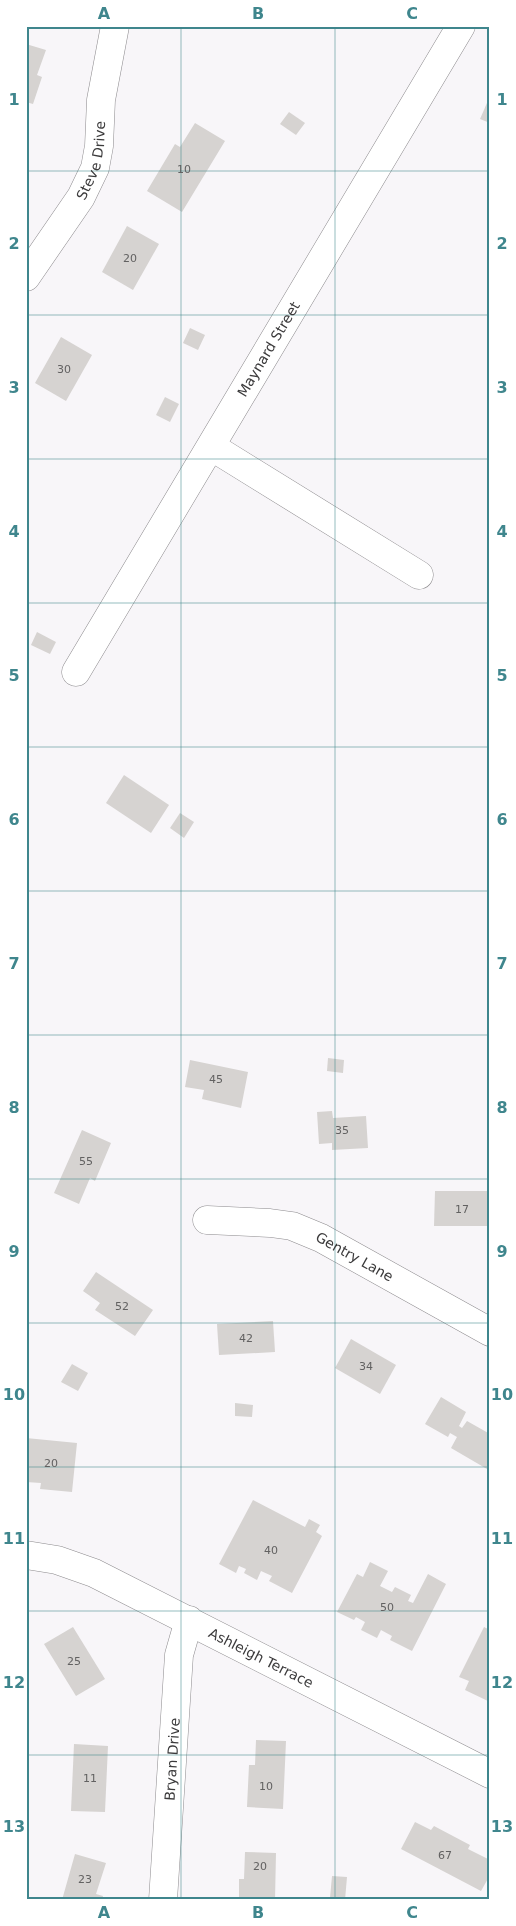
<svg xmlns="http://www.w3.org/2000/svg" width="516" height="1926" font-family="'DejaVu Sans',sans-serif">
<style>
.building{fill:#d6d3d1}
.lines{fill:none;stroke-linecap:round;stroke-linejoin:round}
.minor-casing{stroke:#8d8b8e;stroke-width:29}
.minor{stroke:#fff;stroke-width:28}
.grid{fill:none;stroke:#3f868d;stroke-width:1;stroke-opacity:0.55}
.labels{text-anchor:middle;dominant-baseline:central;stroke-width:4;stroke-linejoin:round;paint-order:stroke}
.number-label{font-size:11px;fill:#626161}
.street-label{font-size:14px;fill:#3c3b3c;stroke:#fff}
.neatline{fill:none;stroke:#3f868d;stroke-width:2}
.grid-label{font-size:16px;text-anchor:middle;font-weight:bold;fill:#3f868d}
</style>
<rect width="100%" height="100%" fill="#f8f6f9"/>
<!-- building -->
<g class="building">
<path d="M 26,44 L 46,50 L 37,75 L 42,77 L 33,104 L 26,102 Z"/>
<path d="M 490,96 L 490,123 L 480,119 Z"/>
<path d="M 289,112 L 305,123 L 296,135 L 280,124 Z"/>
<path d="M 195,123 L 225,141 L 182,212 L 147,191 L 175,144 L 180,147 Z"/>
<path d="M 127,226 L 159,244 L 133,290 L 102,272 Z"/>
<path d="M 190,328 L 205,335 L 198,350 L 183,343 Z"/>
<path d="M 61,337 L 92,355 L 66,401 L 35,383 Z"/>
<path d="M 165,397 L 179,404 L 170,422 L 156,415 Z"/>
<path d="M 37,632 L 56,642 L 50,654 L 31,645 Z"/>
<path d="M 124,775 L 169,805 L 151,833 L 106,803 Z"/>
<path d="M 180,813 L 194,822 L 184,838 L 170,828 Z"/>
<path d="M 328,1058 L 344,1060 L 343,1073 L 327,1071 Z"/>
<path d="M 190,1060 L 248,1072 L 241,1108 L 202,1099 L 204,1090 L 185,1087 Z"/>
<path d="M 332,1111 L 333,1118 L 366,1116 L 368,1148 L 332,1150 L 332,1143 L 319,1144 L 317,1112 Z"/>
<path d="M 82,1130 L 111,1143 L 95,1181 L 90,1178 L 79,1204 L 54,1193 Z"/>
<path d="M 435,1191 L 490,1191 L 490,1226 L 434,1226 Z"/>
<path d="M 96,1272 L 153,1310 L 135,1336 L 95,1310 L 100,1303 L 83,1291 Z"/>
<path d="M 273,1321 L 275,1352 L 219,1355 L 217,1324 Z"/>
<path d="M 351,1339 L 396,1365 L 380,1394 L 335,1368 Z"/>
<path d="M 72,1364 L 88,1373 L 78,1391 L 61,1382 Z"/>
<path d="M 441,1397 L 466,1412 L 459,1426 L 462,1428 L 467,1421 L 490,1434 L 490,1464 L 487,1469 L 451,1448 L 457,1437 L 450,1433 L 448,1437 L 425,1424 Z"/>
<path d="M 235,1403 L 253,1405 L 252,1417 L 235,1416 Z"/>
<path d="M 26,1438 L 77,1443 L 72,1492 L 40,1489 L 41,1483 L 26,1482 Z"/>
<path d="M 253,1500 L 305,1527 L 309,1519 L 320,1525 L 316,1532 L 322,1536 L 292,1593 L 269,1581 L 272,1576 L 261,1571 L 257,1580 L 244,1573 L 246,1569 L 239,1566 L 236,1573 L 219,1564 Z"/>
<path d="M 370,1562 L 388,1571 L 380,1586 L 392,1592 L 395,1587 L 411,1595 L 408,1601 L 413,1603 L 428,1574 L 446,1584 L 412,1651 L 390,1640 L 392,1636 L 381,1630 L 377,1638 L 361,1630 L 365,1622 L 356,1617 L 354,1620 L 337,1612 L 357,1574 L 363,1577 Z"/>
<path d="M 73,1627 L 105,1679 L 76,1696 L 44,1644 Z"/>
<path d="M 484,1627 L 490,1630 L 490,1702 L 465,1690 L 469,1681 L 459,1677 Z"/>
<path d="M 256,1740 L 286,1741 L 283,1809 L 247,1807 L 249,1765 L 255,1765 Z"/>
<path d="M 74,1744 L 108,1746 L 105,1812 L 71,1811 Z"/>
<path d="M 415,1822 L 431,1830 L 434,1826 L 470,1845 L 468,1849 L 490,1860 L 490,1875 L 481,1891 L 401,1849 Z"/>
<path d="M 245,1852 L 276,1853 L 275,1900 L 239,1900 L 239,1879 L 244,1879 Z"/>
<path d="M 75,1854 L 106,1863 L 96,1894 L 103,1896 L 102,1900 L 62,1900 Z"/>
<path d="M 332,1876 L 347,1877 L 345,1900 L 330,1898 Z"/>
</g>
<g class="lines">
<defs>
<g id="minor">
<path id="s1" d="M 26,277 L 81,197 L 95,168 L 99,146 L 101,100 L 115,26"/>
<path d="M 212,447 L 419,575"/>
<path id="s2" d="M 76,672 L 461,26"/>
<path id="s3" d="M 207,1220 L 270,1223 L 292,1226 L 321,1238 L 490,1332"/>
<path id="s4" d="M 26,1555 L 57,1560 L 94,1573 L 490,1774"/>
<path id="s5" d="M 163,1900 L 179,1655 L 189,1620"/>
</g>
</defs>
<!-- minor casing -->
<use href="#minor" class="minor-casing"/>
<!-- minor -->
<use href="#minor" class="minor"/>
</g>
<!-- grid -->
<path class="grid" d="M 181,26 L 181,1900M 335,26 L 335,1900M 26,171 L 490,171M 26,315 L 490,315M 26,459 L 490,459M 26,603 L 490,603M 26,747 L 490,747M 26,891 L 490,891M 26,1035 L 490,1035M 26,1179 L 490,1179M 26,1323 L 490,1323M 26,1467 L 490,1467M 26,1611 L 490,1611M 26,1755 L 490,1755"/>
<g class="labels">
<!-- number labels -->
<g class="number-label">
<text x="184" y="169">10</text>
<text x="130" y="258">20</text>
<text x="64" y="369">30</text>
<text x="216" y="1079">45</text>
<text x="342" y="1130">35</text>
<text x="86" y="1161">55</text>
<text x="462" y="1209">17</text>
<text x="122" y="1306">52</text>
<text x="246" y="1338">42</text>
<text x="366" y="1366">34</text>
<text x="51" y="1463">20</text>
<text x="271" y="1550">40</text>
<text x="387" y="1607">50</text>
<text x="74" y="1661">25</text>
<text x="90" y="1778">11</text>
<text x="266" y="1786">10</text>
<text x="445" y="1855">67</text>
<text x="260" y="1866">20</text>
<text x="85" y="1879">23</text>
</g>
<!-- street labels -->
<g class="street-label">
<text stroke="none"><textPath href="#s1" startOffset="136">Steve Drive</textPath></text>
<text stroke="none"><textPath href="#s2" startOffset="376">Maynard Street</textPath></text>
<text stroke="none"><textPath href="#s3" startOffset="155">Gentry Lane</textPath></text>
<text stroke="none"><textPath href="#s4" startOffset="258">Ashleigh Terrace</textPath></text>
<text stroke="none"><textPath href="#s5" startOffset="141">Bryan Drive</textPath></text>
</g>
</g>
<!-- border -->
<rect width="516" height="1926" fill="none" stroke="#ffffff" stroke-width="55"/>
<rect x="28" y="28" width="460" height="1870" class="neatline"/>
<g class="grid-label">
<text x="104" y="19">A</text>
<text x="258" y="19">B</text>
<text x="412" y="19">C</text>
<text x="14" y="105">1</text>
<text x="502" y="105">1</text>
<text x="14" y="249">2</text>
<text x="502" y="249">2</text>
<text x="14" y="393">3</text>
<text x="502" y="393">3</text>
<text x="14" y="537">4</text>
<text x="502" y="537">4</text>
<text x="14" y="681">5</text>
<text x="502" y="681">5</text>
<text x="14" y="825">6</text>
<text x="502" y="825">6</text>
<text x="14" y="969">7</text>
<text x="502" y="969">7</text>
<text x="14" y="1113">8</text>
<text x="502" y="1113">8</text>
<text x="14" y="1257">9</text>
<text x="502" y="1257">9</text>
<text x="14" y="1400">10</text>
<text x="502" y="1400">10</text>
<text x="14" y="1544">11</text>
<text x="502" y="1544">11</text>
<text x="14" y="1688">12</text>
<text x="502" y="1688">12</text>
<text x="14" y="1832">13</text>
<text x="502" y="1832">13</text>
<text x="104" y="1918">A</text>
<text x="258" y="1918">B</text>
<text x="412" y="1918">C</text>
</g>
</svg>
